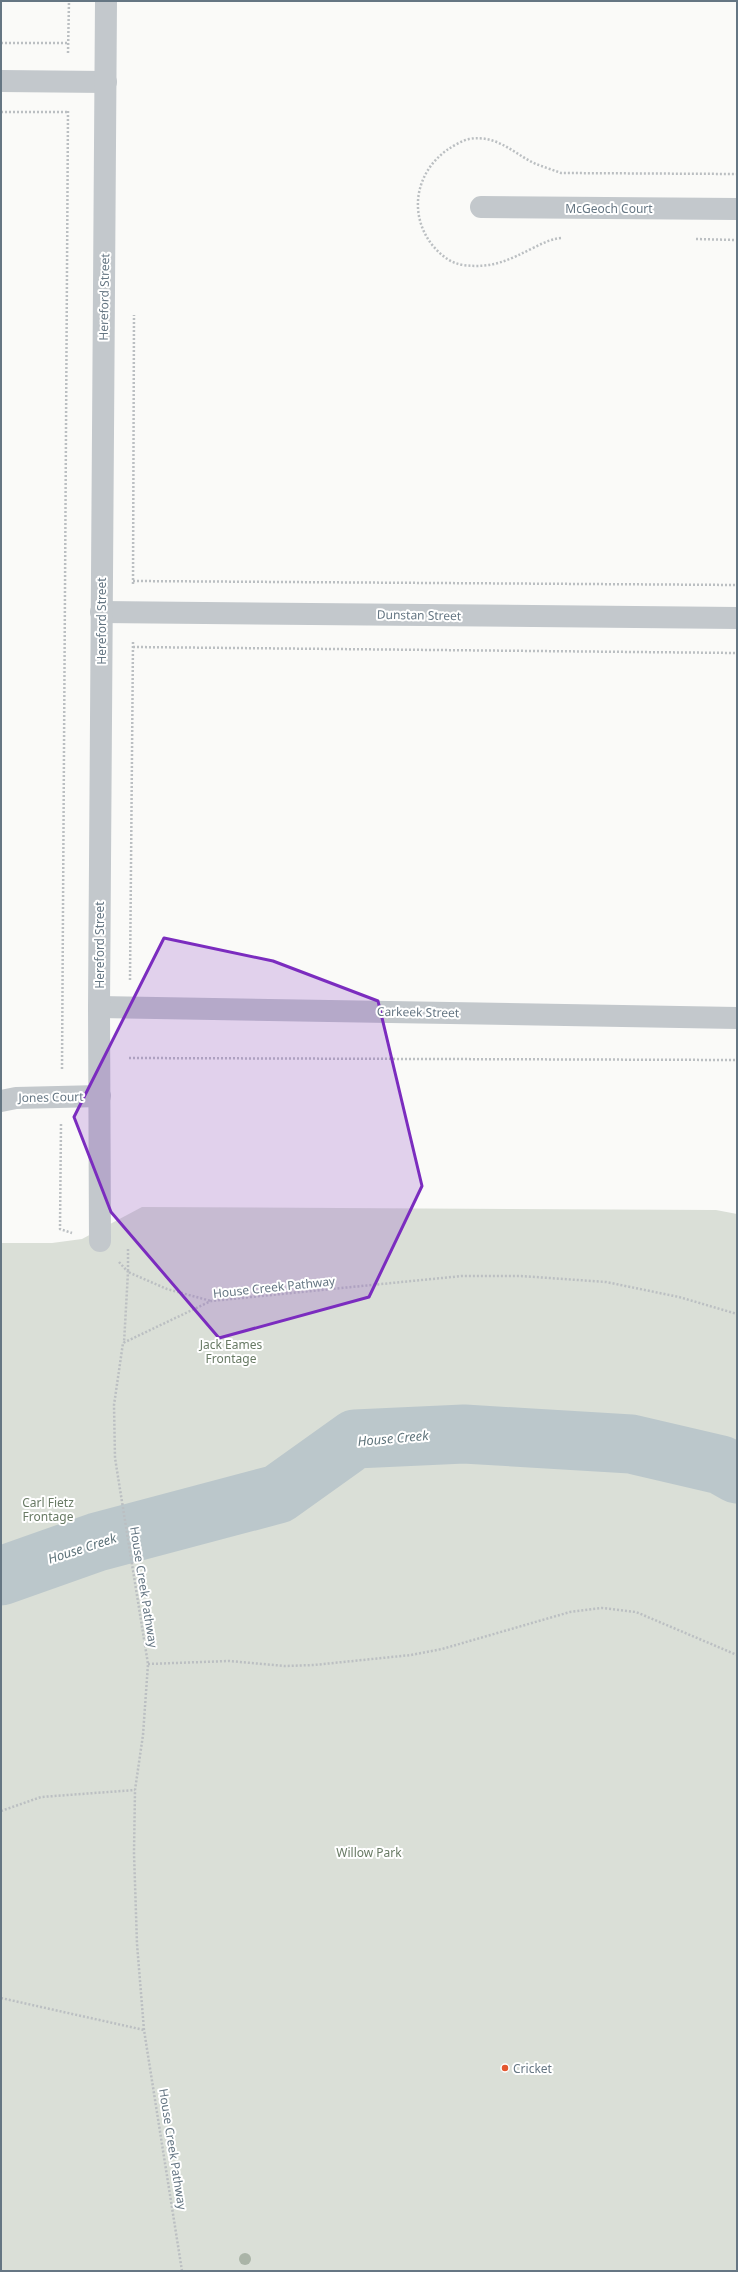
<svg xmlns="http://www.w3.org/2000/svg" width="738" height="2272" font-family="'Noto Sans',sans-serif">
<style>
.green{fill:#dadfd7}
.lines{fill:none;stroke-linecap:round;stroke-linejoin:round}
.river{stroke:#bbc7cb;stroke-width:59}
.path{stroke:#bbbfc2;stroke-width:2.5;stroke-dasharray:2 2;stroke-linecap:butt}
.street{stroke:#c3c8cc;stroke-width:22}
.tree{fill:#aab4a7}
.marked{fill:#7b2cbf;fill-opacity:0.2;stroke:#7b2cbf;stroke-width:3;stroke-linejoin:round}
.poi-dot{fill:#e4572e;stroke:#fff;stroke-width:1.5}
.labels{text-anchor:middle;dominant-baseline:central;stroke-width:4;stroke-linejoin:round;paint-order:stroke}
.street-label{font-size:12px;fill:#657683;stroke:#fff}
.park-label{font-size:12px;fill:#687a64;stroke:#fff}
.poi-label{font-size:12px;fill:#657683;stroke:#fff;text-anchor:start}
.water-label{font-size:13px;font-style:italic;fill:#60757c;stroke:#fff}
</style>
<rect width="100%" height="100%" fill="#fafaf8"/>
<!-- green -->
<path class="green" d="M 142,1207 L 716,1210 L 737,1214 L 737,2271 L 1,2271 L 1,1243 L 52,1243 L 82,1239 Z"/>
<g class="lines">
<!-- river -->
<path class="river" d="M 1,1576 L 97,1542 L 278,1494 L 355,1439 L 464,1434 L 631,1444 L 721,1465 L 737,1474"/>
<!-- path -->
<g class="path">
<path d="M 1,43 L 68,43"/>
<path d="M 68,53 L 69,1"/>
<path d="M 1,112 L 68,112"/>
<path d="M 561,238 C 551,239 543,243 535,247 C 509,260 492,269 463,265 C 450,263 441,255 433,246 C 408,215 415,173 447,150 C 453,146 461,141 469,139 C 497,134 514,154 536,164 C 544,167 553,170 561,173 L 737,174"/>
<path d="M 696,239 L 737,240"/>
<path d="M 133,581 L 737,585"/>
<path d="M 133,584 L 134,315"/>
<path d="M 133,647 L 737,653"/>
<path d="M 130,980 L 133,641"/>
<path d="M 129,1058 L 737,1060"/>
<path d="M 62,1069 L 68,110"/>
<path d="M 61,1124 L 60,1229 L 72,1233"/>
<path d="M 128,1249 L 128,1272 L 167,1289 L 211,1301"/>
<path d="M 119,1262 L 128,1272 L 124,1343"/>
<path d="M 148,1664 L 229,1661 L 285,1666 L 314,1665 L 411,1655 L 442,1649 L 570,1612 L 602,1608 L 636,1612 L 737,1655"/>
<path d="M 1,1811 L 41,1797 L 135,1790"/>
<path d="M 1,1998 L 144,2030"/>
<path d="M 182,2271 L 144,2030 L 137,1944 L 134,1853 L 135,1790 L 143,1735 L 148,1664 L 115,1458 L 114,1405 L 123,1343 L 211,1301 L 462,1276 L 521,1276 L 606,1282 L 679,1297 L 737,1314"/>
</g>
<!-- street -->
<g class="street">
<path d="M 1,81 L 106,82"/>
<path d="M 481,207 L 737,209"/>
<path d="M 101,612 L 737,618"/>
<path d="M 99,1007 L 737,1018"/>
<path d="M 1,1101 L 16,1098 L 100,1096"/>
<path d="M 100,1241 L 99,1007 L 106,1"/>
</g>
</g>
<!-- trees -->
<circle class="tree" cx="245" cy="2259" r="6"/>
<!-- marked area -->
<path class="marked" d="M 164,938 L 273,961 L 378,1001 L 422,1186 L 369,1297 L 219,1338 L 111,1212 L 74,1117 Z"/>
<!-- markers -->
<circle class="poi-dot" cx="505" cy="2068" r="4"/>
<g class="labels">
<!-- street labels -->
<g class="street-label">
<text x="609" y="208">McGeoch Court</text>
<text transform="translate(104 297) rotate(-89)">Hereford Street</text>
<text transform="translate(419 615) rotate(1)">Dunstan Street</text>
<text transform="translate(101 621) rotate(-90)">Hereford Street</text>
<text transform="translate(99 945) rotate(-90)">Hereford Street</text>
<text transform="translate(418 1012) rotate(1)">Carkeek Street</text>
<text transform="translate(51 1097) rotate(-1)">Jones Court</text>
<text transform="translate(274 1287) rotate(-6)">House Creek Pathway</text>
<text transform="translate(144 1587) rotate(81)">House Creek Pathway</text>
<text transform="translate(173 2149) rotate(81)">House Creek Pathway</text>
</g>
<!-- park labels -->
<g class="park-label">
<text x="231" y="1344">Jack Eames<tspan x="231" dy="14">Frontage</tspan></text>
<text x="48" y="1502">Carl Fietz<tspan x="48" dy="14">Frontage</tspan></text>
<text x="369" y="1852">Willow Park</text>
</g>
<!-- poi labels -->
<g class="poi-label">
<text x="513" y="2068">Cricket</text>
</g>
<!-- water labels -->
<g class="water-label">
<text transform="translate(393 1438) rotate(-5)">House Creek</text>
<text transform="translate(82 1548) rotate(-18)">House Creek</text>
</g>
</g>
<!-- border -->
<rect width="738" height="2272" fill="none" stroke="#657683" stroke-width="4"/>
</svg>
